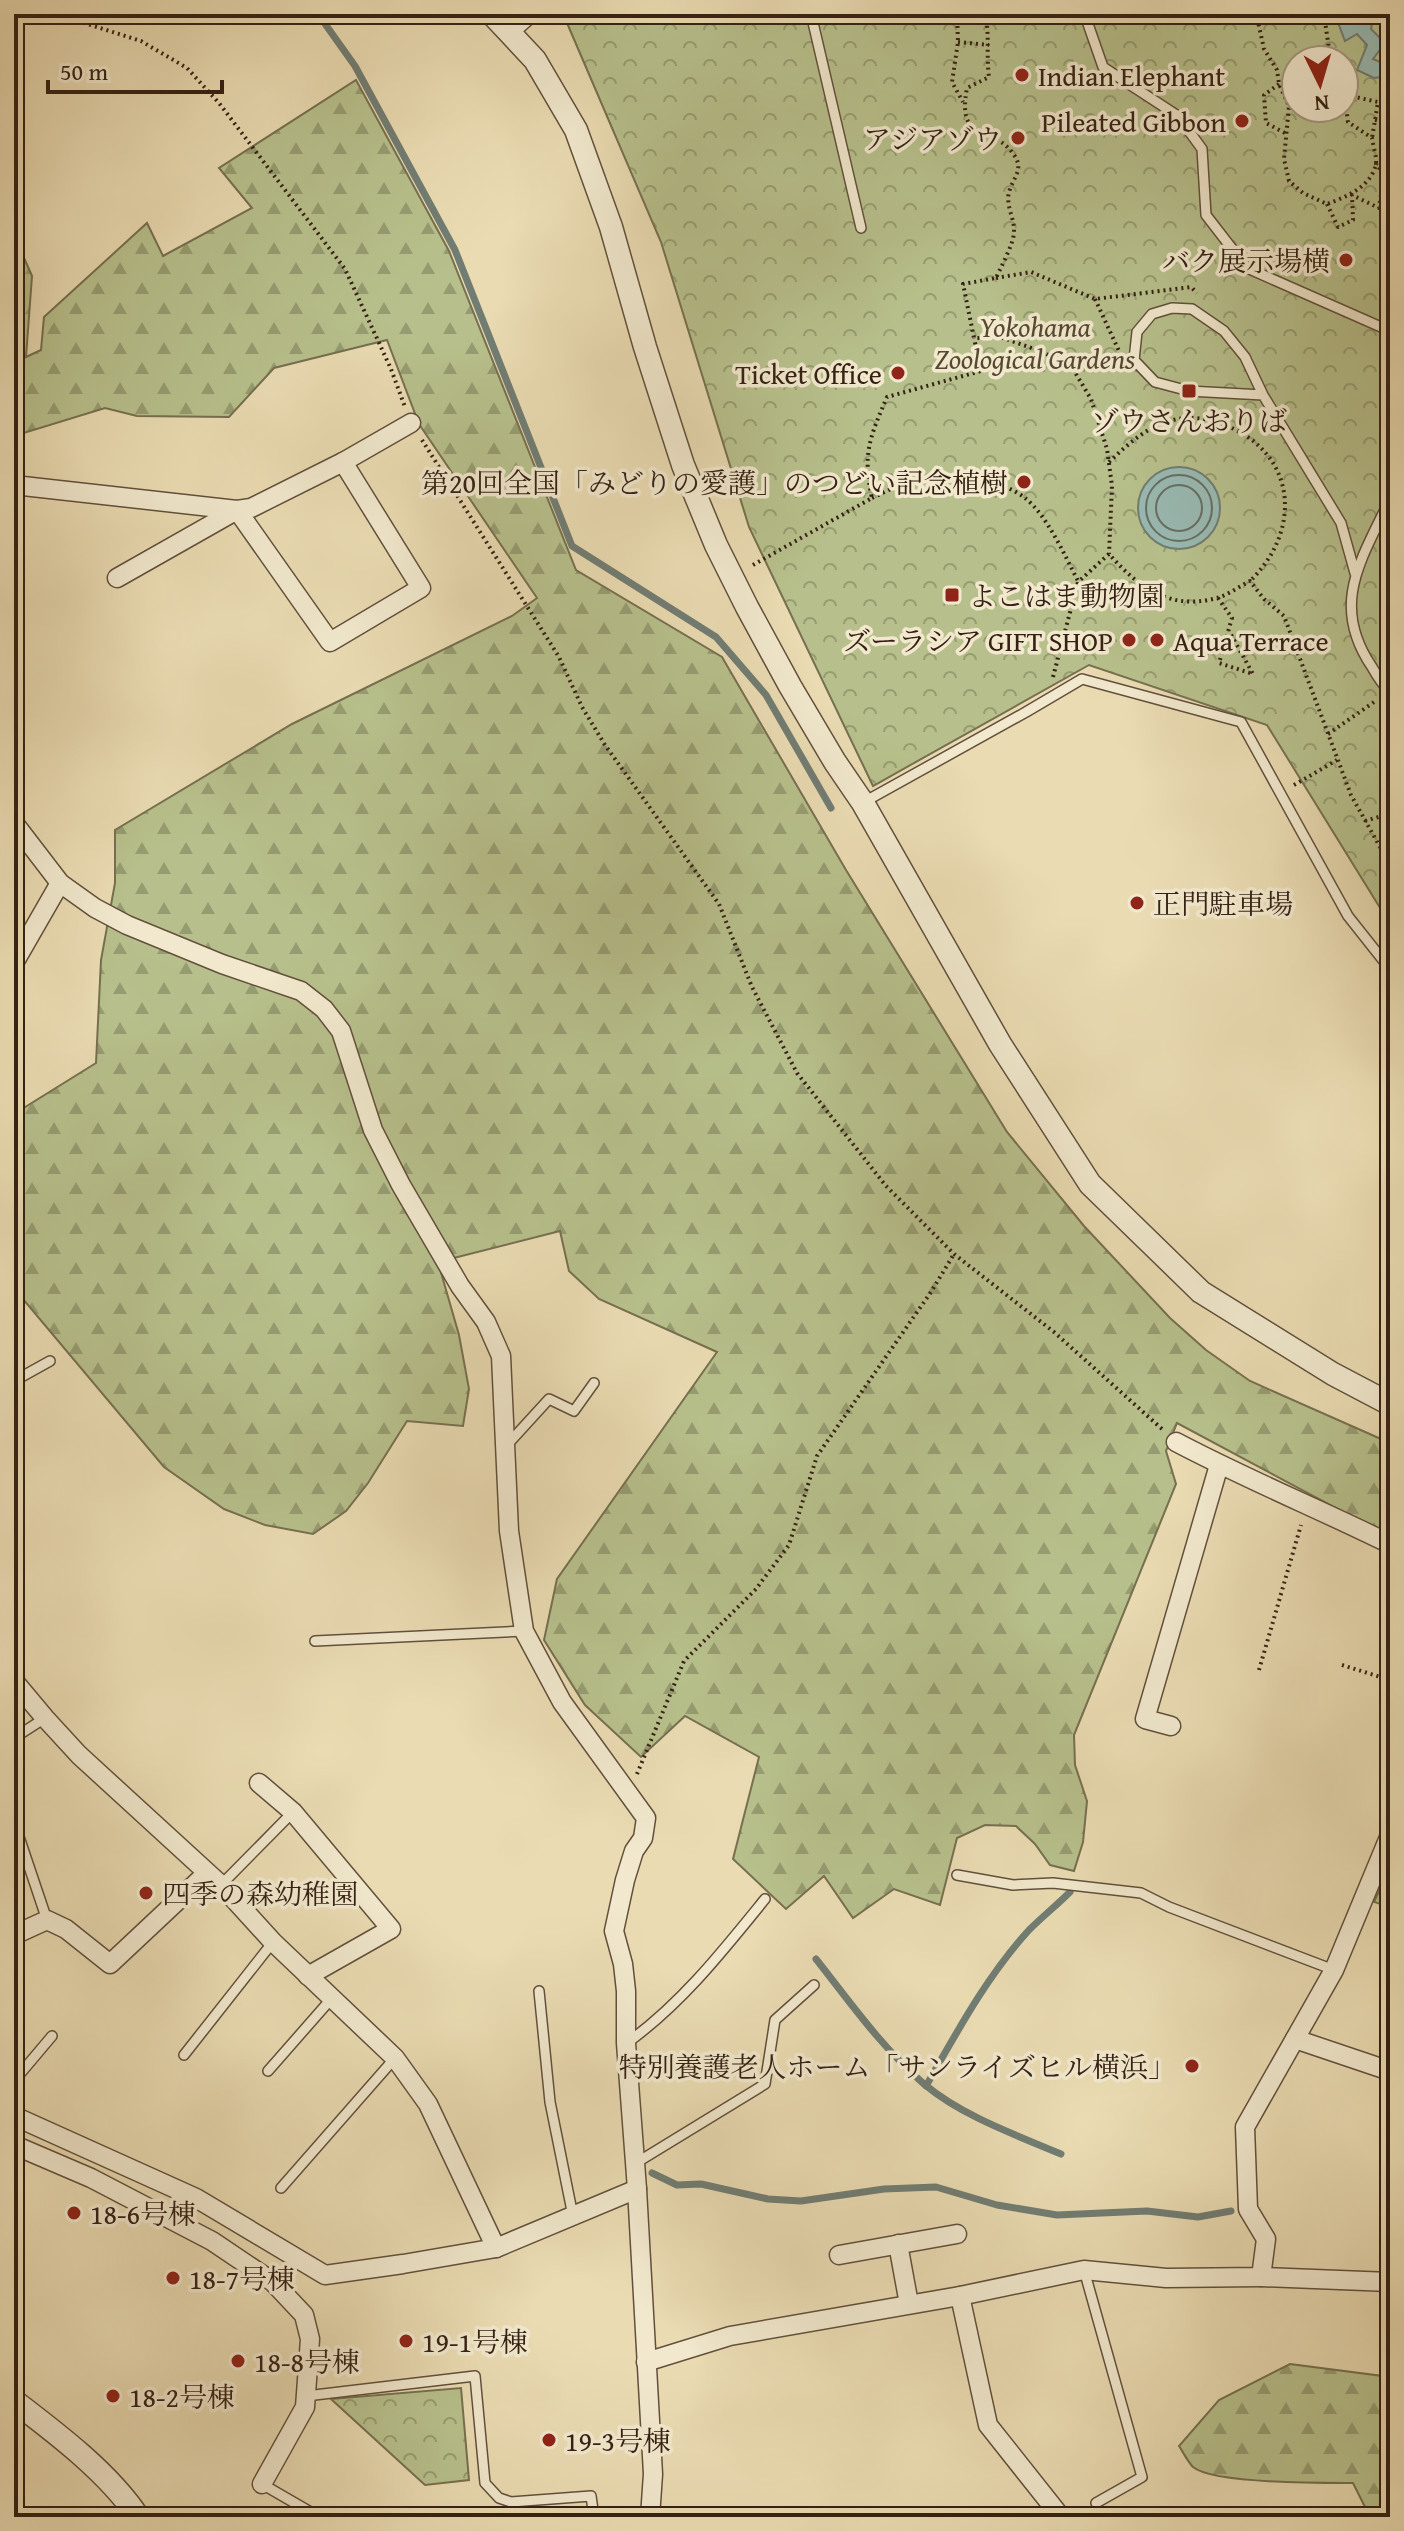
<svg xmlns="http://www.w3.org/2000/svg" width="1404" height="2531" font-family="'Gentium Book Plus','Noto Serif JP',serif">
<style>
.forest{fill:url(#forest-firs);stroke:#767050;stroke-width:2}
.park{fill:url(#park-crowns);stroke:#767050;stroke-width:2;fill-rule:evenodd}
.water{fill:#99bab3;stroke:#717d73;stroke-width:2}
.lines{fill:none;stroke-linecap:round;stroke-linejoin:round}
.shore{stroke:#676e64;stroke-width:2}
.stream{stroke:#717d73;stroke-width:7}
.service-casing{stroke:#62503c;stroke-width:12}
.minor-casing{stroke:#62503c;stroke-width:21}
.tertiary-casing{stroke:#62503c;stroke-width:25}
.path{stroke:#352114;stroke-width:4;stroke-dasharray:2 4;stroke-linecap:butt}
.service{stroke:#f1e8cd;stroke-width:9}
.minor{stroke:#f1e8cd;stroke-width:18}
.tertiary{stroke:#f1e8cd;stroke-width:22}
.poi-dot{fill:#8f2418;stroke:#f1e8cd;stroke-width:3}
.labels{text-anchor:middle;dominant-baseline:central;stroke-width:7;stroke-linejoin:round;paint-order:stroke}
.poi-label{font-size:28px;fill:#352114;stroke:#f1e8cd;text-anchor:start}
.park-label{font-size:28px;font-style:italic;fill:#564932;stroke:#f1e8cd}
</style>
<defs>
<pattern id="forest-firs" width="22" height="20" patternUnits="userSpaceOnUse" patternTransform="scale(2)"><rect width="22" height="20" fill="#b7c08c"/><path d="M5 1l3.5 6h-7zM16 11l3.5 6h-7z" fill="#969c71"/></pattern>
<pattern id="park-crowns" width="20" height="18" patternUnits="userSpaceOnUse" patternTransform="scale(2)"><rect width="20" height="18" fill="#b7c08c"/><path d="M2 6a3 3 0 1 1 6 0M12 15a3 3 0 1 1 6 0" fill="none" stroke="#969c71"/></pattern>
</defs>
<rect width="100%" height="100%" fill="#eadbb2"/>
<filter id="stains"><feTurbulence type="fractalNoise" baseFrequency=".0025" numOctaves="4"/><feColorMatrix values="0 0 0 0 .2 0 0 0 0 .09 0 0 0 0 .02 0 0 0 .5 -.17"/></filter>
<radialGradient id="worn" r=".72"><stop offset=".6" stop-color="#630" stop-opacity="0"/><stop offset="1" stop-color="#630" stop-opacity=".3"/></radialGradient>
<!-- forest -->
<g class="forest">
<path d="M 356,80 L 449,251 L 576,570 L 722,657 L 846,870 L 1007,1132 L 1084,1226 L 1170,1318 L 1206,1350 L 1250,1381 L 1390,1443 L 1390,1537 L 1177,1423 L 1166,1451 L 1176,1484 L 1074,1735 L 1075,1765 L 1087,1801 L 1083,1842 L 1074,1871 L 1050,1865 L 1035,1844 L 1016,1826 L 985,1825 L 957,1838 L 940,1905 L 894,1889 L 853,1918 L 824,1876 L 786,1909 L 733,1859 L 759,1757 L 685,1716 L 641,1757 L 585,1705 L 544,1640 L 557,1579 L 717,1352 L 599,1299 L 569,1271 L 560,1231 L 438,1262 L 459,1335 L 469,1389 L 463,1426 L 407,1421 L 368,1483 L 346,1511 L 313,1534 L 265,1525 L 224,1509 L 164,1467 L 17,1292 L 14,1285 L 14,1114 L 96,1063 L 101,960 L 115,883 L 115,830 L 292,724 L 512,616 L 537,598 L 419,424 L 387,340 L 274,368 L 229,417 L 137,416 L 105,408 L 14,436 L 14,235 L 32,276 L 26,357 L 41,350 L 44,317 L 147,223 L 163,256 L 252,208 L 219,168 Z"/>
<path d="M 1390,1867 L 1390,1907 L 1374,1902 Z"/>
<path d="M 1290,2364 L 1390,2377 L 1390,2517 L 1370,2517 L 1353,2483 C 1324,2483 1213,2484 1193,2467 C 1188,2462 1183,2452 1179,2446 L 1219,2400 Z"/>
</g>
<!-- park -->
<g class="park">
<path d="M 567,14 L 1390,14 L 1390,924 L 1267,725 L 1089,665 L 873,786 L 749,527 L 661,242 L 564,16 ZM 1296,60 L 1344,60 L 1344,108 L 1296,108 Z"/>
<path d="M 461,2388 L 469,2480 L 425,2485 L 331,2399 Z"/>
</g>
<!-- water -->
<g class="water">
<path d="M 1344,14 L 1374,14 L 1371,29 L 1385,43 L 1373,59 L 1390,66 L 1390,76 L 1374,78 L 1357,70 L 1367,45 L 1357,34 L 1345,41 L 1337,20 Z"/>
<circle cx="1179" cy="508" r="41"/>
</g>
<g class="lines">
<!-- shore -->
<g class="shore">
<circle cx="1179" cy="508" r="33"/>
<circle cx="1179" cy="508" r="23"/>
</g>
<!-- stream -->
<g class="stream">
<path d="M 318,14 L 355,66 L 455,250 L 572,546 L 716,637 L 766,695 L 831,808"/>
<path d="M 1301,14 L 1306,19 L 1337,20"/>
<path d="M 816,1959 C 850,2002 882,2048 924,2084 C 962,2116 1016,2135 1061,2154"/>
<path d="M 926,2086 C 957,2032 987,1976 1029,1930 C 1042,1917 1057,1905 1070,1892"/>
<path d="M 652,2173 L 677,2185 L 701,2184 L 768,2199 L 801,2201 L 884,2189 L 936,2187 L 997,2205 L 1057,2215 L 1147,2211 L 1198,2217 L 1231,2211"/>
</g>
<defs>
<g id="service">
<path d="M 811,14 L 861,228"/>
<path d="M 1094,14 L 1088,24 L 1103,67 L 1178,116 L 1202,149 L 1206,215 L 1247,268 L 1390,331"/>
<path d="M 1263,395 L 1189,391 L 1155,382 L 1134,360 L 1137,332 L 1152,314 L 1172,308 L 1192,309 L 1224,331 L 1245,357 L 1263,395 L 1341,523 L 1355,573"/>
<path d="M 1390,499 C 1362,559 1329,604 1372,667 C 1377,676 1383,685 1390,692"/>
<path d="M 864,802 L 1026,712 L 1082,679 L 1241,722 L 1348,916 L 1390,969"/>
<path d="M 14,1381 L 50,1361"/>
<path d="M 507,1445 L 549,1399 L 574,1411 L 594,1383"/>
<path d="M 315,1641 L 524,1631"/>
<path d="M 14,1738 L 45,1718"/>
<path d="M 14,1822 L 47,1920"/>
<path d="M 957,1875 L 1013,1885 L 1053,1883 L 1141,1893 L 1169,1907 L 1334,1970"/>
<path d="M 221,1885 L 293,1812"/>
<path d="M 539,1991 L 550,2102 L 573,2216"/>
<path d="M 627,2043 C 682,2003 722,1952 765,1899"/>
<path d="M 184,2055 L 273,1942"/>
<path d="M 268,2071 L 332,1998"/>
<path d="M 14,2081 L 52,2036"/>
<path d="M 636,2163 L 765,2084 L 775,2020 L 814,1985"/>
<path d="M 281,2188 L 395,2058"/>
<path d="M 1084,2270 L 1142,2477 L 1096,2503"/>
<path d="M 306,2396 L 475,2376 L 485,2483 L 499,2498 L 511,2502 L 591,2496 L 594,2517"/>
<path d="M 262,2484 L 319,2517"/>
</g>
<g id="minor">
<path d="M 509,32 L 529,14"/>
<path d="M 343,462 L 411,423"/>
<path d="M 14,485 L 237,510 L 330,642 L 421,588 L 343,462 L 251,508 L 237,510 L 117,578"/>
<path d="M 14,823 L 60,883 L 95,908 L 127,925 L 222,964 L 301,991 L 324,1009 L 341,1031 L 373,1130 L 401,1185 L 460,1286 L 486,1322 L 501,1356 L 509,1531 L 524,1631 L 562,1702 L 646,1818 L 643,1838 L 634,1851 L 625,1880 L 614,1931 L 623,1964 L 626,1991 L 626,2043 L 637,2189"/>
<path d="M 14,963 L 60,883"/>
<path d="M 1176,1442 C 1246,1479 1319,1509 1390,1544"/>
<path d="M 14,1681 L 45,1718 L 79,1755 L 221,1885 L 273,1942 L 395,2058 L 428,2104 L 496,2248"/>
<path d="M 1171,1726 L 1145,1719 L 1219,1465"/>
<path d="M 259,1783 L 293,1812 L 391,1929 L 308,1976"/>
<path d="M 14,1935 L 47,1920 L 66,1929 L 110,1964 L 207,1873"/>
<path d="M 1295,2039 L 1390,2071"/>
<path d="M 14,2116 L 196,2198 L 325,2275 L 403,2264 L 496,2248 L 637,2189 L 653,2474 L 650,2517"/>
<path d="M 14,2145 L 91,2178 L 212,2241 L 273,2282 L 304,2315 L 310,2339 L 305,2407 L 262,2484"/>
<path d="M 898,2244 L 909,2304"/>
<path d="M 839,2255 L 957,2234"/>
<path d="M 1261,2277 L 1390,2282"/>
<path d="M 960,2296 L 988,2425 L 1061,2517"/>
<path d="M 646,2362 L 730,2336 L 960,2296 L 1084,2270 L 1166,2278 L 1261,2277 L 1266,2239 L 1248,2209 L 1245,2127 L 1334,1970 L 1390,1835"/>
</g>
<g id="tertiary">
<path d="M 492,14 L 535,60 L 576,130 L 611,227 L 645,347 L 683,465 L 716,545 L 747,607 L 790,686 L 835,762 L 863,803 L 1000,1044 L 1090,1184 L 1201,1292 L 1333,1374 L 1390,1404"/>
<path d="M 14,2401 C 56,2433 109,2473 138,2517"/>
</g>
</defs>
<!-- service casing -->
<use href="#service" class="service-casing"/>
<!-- minor casing -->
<use href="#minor" class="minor-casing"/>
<!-- tertiary casing -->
<use href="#tertiary" class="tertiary-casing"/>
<!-- path -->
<g class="path">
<path d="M 68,14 L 78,21 L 141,41 L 187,68 L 219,103 L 345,269 L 391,369 L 405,407"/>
<path d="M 957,14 L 958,42 L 952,82 L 963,102"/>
<path d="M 985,14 C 990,35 986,55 989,77 L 967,88 C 956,146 993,123 1014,155 C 1024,169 1014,177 1010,189 C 1004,204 1015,218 1014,232 C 1014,243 1001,267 996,278 L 963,284 L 974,338 L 1003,338 L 1043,352 L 1073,369 L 1091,399 L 1107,449 L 1112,486 L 1109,554"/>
<path d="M 1233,14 L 1246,14"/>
<path d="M 1247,14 L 1257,17 L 1264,49 L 1277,70 L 1279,84 L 1289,106 L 1284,159 L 1289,181 L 1303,193 L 1327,204 C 1346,197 1371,187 1376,164 C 1377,157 1373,146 1372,138 L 1348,122 L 1344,93"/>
<path d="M 1324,14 L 1329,49 L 1332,60"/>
<path d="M 958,42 L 989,45"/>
<path d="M 1279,84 L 1264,95 L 1266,123 L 1285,133"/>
<path d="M 1346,95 L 1378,102 L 1372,138"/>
<path d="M 1390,119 L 1387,122 L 1390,127"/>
<path d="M 1375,120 L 1387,122"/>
<path d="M 1327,204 L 1338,227 L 1353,220 L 1352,195 L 1379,208 L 1384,174 L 1376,164 L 1390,155"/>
<path d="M 996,278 L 1031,272 L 1095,299 L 1191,287 L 1197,293"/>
<path d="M 1095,299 L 1119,351"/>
<path d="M 422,440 L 559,657 L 582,707 L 605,745 L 719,904 L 752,987 L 797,1073 L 886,1186 L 954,1254 L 1054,1332 L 1162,1429"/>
<path d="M 1109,462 C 1125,447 1142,431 1163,423 C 1186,414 1213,418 1234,429 C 1299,461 1299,534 1250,581"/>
<path d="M 872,498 C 885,492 898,485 912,480 C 944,469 998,477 1025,498 C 1047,515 1065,556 1078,581"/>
<path d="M 753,565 L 872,498 C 862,454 870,437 887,397 L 981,371 L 974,338"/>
<path d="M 1218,598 L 1232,618 L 1219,663 L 1253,674 L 1229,631"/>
<path d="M 1053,677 L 1078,582 L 1109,554 C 1138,587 1170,611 1217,598 C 1228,595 1240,586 1250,581 L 1264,599 L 1284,616 L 1351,795 L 1390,865"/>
<path d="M 1328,734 L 1377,700"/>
<path d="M 1294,785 L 1337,760"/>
<path d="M 1365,821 L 1385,815"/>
<path d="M 1342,1665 L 1390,1680"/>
<path d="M 1259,1670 L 1301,1525"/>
<path d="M 637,1774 L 684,1661 L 756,1589 L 789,1545 L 817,1456 L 931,1292 L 954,1254"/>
</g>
<!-- service -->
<use href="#service" class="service"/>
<!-- minor -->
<use href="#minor" class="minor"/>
<!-- tertiary -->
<use href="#tertiary" class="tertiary"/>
</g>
<!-- markers -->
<g class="poi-dot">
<circle cx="1022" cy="75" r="8"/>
<circle cx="1242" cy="121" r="8"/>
<circle cx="1018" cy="138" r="8"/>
<circle cx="1346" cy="260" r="8"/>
<circle cx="898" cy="373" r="8"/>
<rect x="1181" y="383" width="16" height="16" rx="4"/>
<circle cx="1024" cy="482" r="8"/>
<rect x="944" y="587" width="16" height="16" rx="4"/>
<circle cx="1129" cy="640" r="8"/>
<circle cx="1157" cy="640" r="8"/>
<circle cx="1137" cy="903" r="8"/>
<circle cx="146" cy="1893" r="8"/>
<circle cx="1192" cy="2066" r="8"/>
<circle cx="74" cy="2213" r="8"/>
<circle cx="173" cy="2278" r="8"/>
<circle cx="406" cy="2341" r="8"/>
<circle cx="238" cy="2361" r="8"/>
<circle cx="113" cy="2396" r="8"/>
<circle cx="549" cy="2440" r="8"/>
</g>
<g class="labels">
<!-- poi labels -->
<g class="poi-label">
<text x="1038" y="75">Indian Elephant</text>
<text x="1226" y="121" text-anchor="end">Pileated Gibbon</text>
<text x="1002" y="138" text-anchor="end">アジアゾウ</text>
<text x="1330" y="260" text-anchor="end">バク展示場横</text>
<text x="882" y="373" text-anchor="end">Ticket Office</text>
<text x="1189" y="420" text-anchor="middle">ゾウさんおりば</text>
<text x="1008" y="482" text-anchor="end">第20回全国「みどりの愛護」のつどい記念植樹</text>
<text x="968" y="595">よこはま動物園</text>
<text x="1113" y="640" text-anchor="end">ズーラシア GIFT SHOP</text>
<text x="1173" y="640">Aqua Terrace</text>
<text x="1153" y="903">正門駐車場</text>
<text x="162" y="1893">四季の森幼稚園</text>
<text x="1176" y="2066" text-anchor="end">特別養護老人ホーム「サンライズヒル横浜」</text>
<text x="90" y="2213">18-6号棟</text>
<text x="189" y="2278">18-7号棟</text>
<text x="422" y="2341">19-1号棟</text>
<text x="254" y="2361">18-8号棟</text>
<text x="129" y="2396">18-2号棟</text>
<text x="565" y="2440">19-3号棟</text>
</g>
<!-- park labels -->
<g class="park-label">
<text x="1035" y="326">Yokohama<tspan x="1035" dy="32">Zoological Gardens</tspan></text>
</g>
</g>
<!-- margin -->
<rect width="1404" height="2531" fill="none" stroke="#eadbb2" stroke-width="48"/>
<rect x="16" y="16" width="1372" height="2499" fill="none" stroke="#352114" stroke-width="4"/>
<rect x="24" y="24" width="1356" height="2483" fill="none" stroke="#352114" stroke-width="2"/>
<!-- north arrow -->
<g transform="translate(1320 84) rotate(175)"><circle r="38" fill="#f1e8cd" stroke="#a69883" stroke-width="2"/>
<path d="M0-6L14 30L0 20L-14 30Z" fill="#8f2418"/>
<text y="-12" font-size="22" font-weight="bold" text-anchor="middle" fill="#352114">N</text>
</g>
<!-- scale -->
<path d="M48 80v12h174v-12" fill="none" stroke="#352114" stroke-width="4"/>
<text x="60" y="80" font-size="24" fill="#352114" stroke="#f1e8cd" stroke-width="6" paint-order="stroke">50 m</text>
<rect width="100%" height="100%" filter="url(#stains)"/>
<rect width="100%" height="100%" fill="url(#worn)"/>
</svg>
